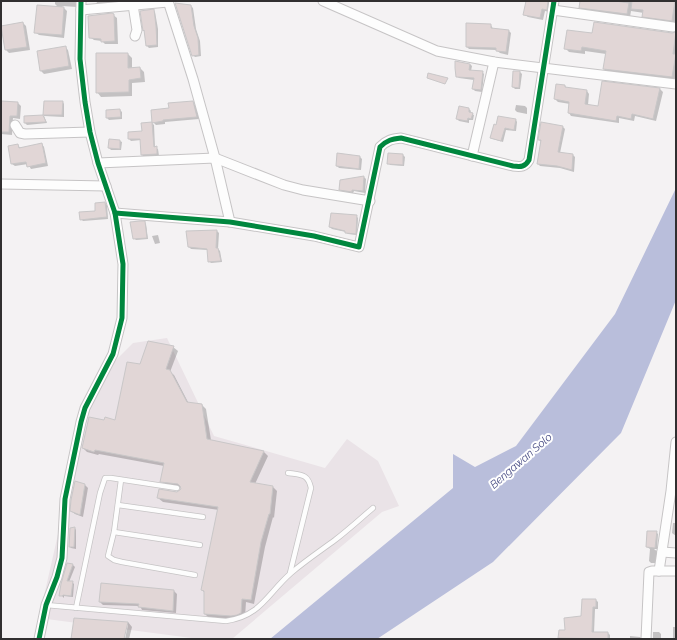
<svg xmlns="http://www.w3.org/2000/svg" width="677" height="640" font-family="Raleway,sans-serif">
<style>
.built{fill:#eae3e7}
.water{fill:#b9bedb}
.shadow{fill:#0003}
.building{fill:#e1d6d6;stroke:#c9c7c8}
.lines{fill:none;stroke-linecap:round;stroke-linejoin:round}
.service-casing{stroke:#c6c4c5;stroke-width:6}
.minor-casing{stroke:#c6c4c5;stroke-width:11}
.service{stroke:#fdfdfd;stroke-width:4.5}
.minor{stroke:#fdfdfd;stroke-width:9}
.cycleway-casing{stroke:#fff;stroke-width:8}
.cycleway{stroke:#00873e;stroke-width:5}
.labels{text-anchor:middle;dominant-baseline:central;stroke-width:4;stroke-linejoin:round;paint-order:stroke}
.water-label{font-size:11px;font-style:italic;fill:#474b83;stroke:#fff}
</style>
<rect width="100%" height="100%" fill="#f4f2f3"/>
<!-- built -->
<path class="built" d="M 167,338 L 214,436 L 325,468 L 347,439 L 378,461 L 399,506 L 382,512 L 232,639 L 199,639 L 39,618 L 92,384 L 133,343 Z"/>
<!-- water -->
<path class="water" d="M 676,188 L 676,300 L 621,433 L 493,562 L 377,639 L 270,639 L 453,488 L 453,454 L 475,467 L 516,446 L 615,314 Z"/>
<!-- shadow -->
<g class="shadow">
<path d="M 55,1 L 77,1 L 77,7 L 62,6 L 67,11 L 64,38 L 39,35 L 35,32 L 59,8 L 55,4 Z"/>
<path d="M 96,1 L 113,1 L 113,3 L 98,5 Z"/>
<path d="M 527,1 L 548,1 L 551,4 L 549,12 L 545,11 L 543,20 L 528,17 L 524,14 Z"/>
<path d="M 581,1 L 676,1 L 675,24 L 647,20 L 643,16 L 644,13 L 631,11 L 630,17 L 583,11 L 580,7 Z"/>
<path d="M 191,6 L 193,8 L 196,29 L 200,41 L 201,56 L 195,57 L 193,55 Z"/>
<path d="M 153,10 L 155,12 L 158,29 L 158,47 L 149,48 L 147,46 L 141,12 Z"/>
<path d="M 112,14 L 117,18 L 118,44 L 105,44 L 102,41 L 94,40 L 90,37 Z"/>
<path d="M 23,23 L 26,26 L 30,50 L 9,53 L 6,50 Z"/>
<path d="M 491,25 L 493,29 L 509,31 L 511,33 L 508,55 L 500,53 L 496,50 L 469,49 L 467,47 Z"/>
<path d="M 676,33 L 676,81 L 608,73 L 604,69 L 606,54 L 585,51 L 585,54 L 569,52 L 565,48 L 593,34 L 672,34 Z"/>
<path d="M 65,47 L 68,50 L 72,69 L 44,74 L 41,71 Z"/>
<path d="M 128,54 L 132,58 L 132,69 L 140,68 L 144,72 L 145,82 L 132,83 L 132,96 L 101,97 L 97,92 Z"/>
<path d="M 470,64 L 472,66 L 471,71 L 482,72 L 484,74 L 482,92 L 475,91 L 473,89 L 474,80 L 459,78 L 457,76 Z"/>
<path d="M 520,72 L 522,74 L 520,89 L 515,89 L 513,87 Z"/>
<path d="M 603,82 L 660,89 L 663,92 L 656,121 L 635,116 L 634,121 L 619,118 L 619,123 L 571,116 L 569,113 L 570,104 L 558,102 L 555,99 L 565,86 L 567,88 L 587,91 L 589,94 L 588,105 L 599,107 Z"/>
<path d="M 1,102 L 18,103 L 21,106 L 20,119 L 13,118 L 12,135 L 1,134 Z"/>
<path d="M 45,102 L 63,102 L 64,104 L 64,117 L 44,116 L 47,123 L 27,125 L 25,123 L 25,117 L 44,116 Z"/>
<path d="M 192,102 L 195,105 L 199,119 L 165,122 L 165,124 L 156,125 L 153,122 L 170,109 Z"/>
<path d="M 516,105 L 525,106 L 527,108 L 527,114 L 517,112 L 515,110 Z"/>
<path d="M 469,109 L 471,111 L 470,113 L 474,115 L 473,120 L 469,120 L 469,123 L 459,121 L 457,119 Z"/>
<path d="M 120,110 L 122,112 L 122,119 L 109,120 L 107,118 Z"/>
<path d="M 516,120 L 517,122 L 516,131 L 506,130 L 503,142 L 493,139 L 491,137 Z"/>
<path d="M 152,123 L 154,125 L 155,148 L 158,149 L 159,156 L 144,157 L 142,155 L 141,140 L 131,141 L 129,139 L 129,133 L 143,132 Z"/>
<path d="M 563,127 L 565,129 L 560,153 L 573,155 L 575,157 L 574,172 L 560,168 L 540,166 L 538,164 L 541,142 L 539,140 Z"/>
<path d="M 120,141 L 122,142 L 121,150 L 111,150 L 109,148 Z"/>
<path d="M 42,144 L 44,147 L 48,166 L 31,169 L 28,164 L 15,166 L 12,164 L 18,146 L 21,148 Z"/>
<path d="M 403,155 L 405,157 L 404,166 L 390,165 L 389,163 Z"/>
<path d="M 360,157 L 362,159 L 361,170 L 339,168 L 337,166 Z"/>
<path d="M 364,177 L 366,179 L 365,193 L 354,191 L 353,193 L 342,191 L 340,189 L 341,181 Z"/>
<path d="M 105,203 L 107,205 L 108,219 L 83,221 L 81,219 L 96,212 Z"/>
<path d="M 356,216 L 358,218 L 357,235 L 348,234 L 346,232 L 332,229 L 330,227 Z"/>
<path d="M 144,222 L 146,224 L 148,239 L 136,240 L 134,238 Z"/>
<path d="M 217,231 L 219,233 L 218,249 L 220,251 L 222,262 L 211,263 L 209,261 L 208,250 L 191,249 L 189,247 Z"/>
<path d="M 158,235 L 160,243 L 155,244 L 152,236 Z"/>
<path d="M 173,347 L 178,351 L 170,372 L 174,375 L 189,404 L 202,405 L 206,409 L 211,440 L 264,452 L 268,456 L 255,484 L 273,487 L 277,491 L 274,518 L 273,517 L 265,547 L 254,604 L 246,602 L 245,617 L 236,620 L 209,618 L 205,614 L 205,593 L 202,590 L 219,510 L 163,502 L 158,498 L 177,493 L 182,489 L 181,488 L 166,485 L 162,481 L 164,466 L 99,454 L 98,455 L 87,452 L 83,448 L 105,422 L 116,421 L 140,365 Z"/>
<path d="M 85,485 L 88,488 L 83,517 L 75,514 L 71,511 Z"/>
<path d="M 673,523 L 676,523 L 676,536 L 672,533 Z"/>
<path d="M 75,528 L 76,530 L 76,549 L 71,548 L 70,547 Z"/>
<path d="M 656,532 L 658,534 L 657,549 L 654,549 L 658,552 L 656,563 L 651,563 L 649,561 L 650,549 L 647,547 Z"/>
<path d="M 68,564 L 73,565 L 75,567 L 69,582 L 72,582 L 74,584 L 73,597 L 64,596 L 64,598 L 61,595 Z"/>
<path d="M 102,584 L 174,591 L 177,594 L 176,613 L 142,610 L 140,606 L 103,605 L 100,602 Z"/>
<path d="M 596,600 L 598,602 L 598,609 L 595,609 L 594,633 L 608,633 L 610,635 L 610,638 L 630,638 L 630,636 L 640,637 L 642,639 L 561,639 L 560,638 L 582,617 Z"/>
<path d="M 128,622 L 132,627 L 129,639 L 125,639 L 128,625 L 126,625 L 123,639 L 72,639 Z"/>
<rect x="673" y="627" width="3" height="12"/>
<path d="M 653,632 L 659,632 L 661,634 L 661,639 L 653,639 Z"/>
</g>
<!-- building -->
<g class="building">
<path d="M 526,1 L 548,1 L 547,10 L 542,9 L 540,18 L 523,15 Z"/>
<path d="M 580,1 L 615,1 L 629,3 L 627,14 L 579,8 Z"/>
<path d="M 632,1 L 675,1 L 672,21 L 642,17 L 643,10 L 631,9 Z"/>
<path d="M 175,3 L 191,5 L 194,26 L 198,38 L 199,55 L 192,56 Z"/>
<path d="M 37,5 L 64,7 L 62,35 L 34,33 Z"/>
<path d="M 154,9 L 156,26 L 157,45 L 146,46 L 144,30 L 143,31 L 140,11 Z"/>
<path d="M 112,13 L 114,14 L 115,41 L 101,42 L 101,39 L 89,38 L 88,16 Z"/>
<path d="M 23,22 L 27,47 L 5,50 L 1,26 Z"/>
<path d="M 594,22 L 672,33 L 676,32 L 673,54 L 676,54 L 672,77 L 603,69 L 606,51 L 582,47 L 581,51 L 564,49 L 567,30 L 592,33 Z"/>
<path d="M 466,23 L 491,24 L 491,28 L 509,30 L 506,52 L 496,51 L 496,48 L 466,47 Z"/>
<path d="M 66,46 L 69,66 L 40,71 L 37,51 Z"/>
<path d="M 96,53 L 128,53 L 128,68 L 140,67 L 141,78 L 129,80 L 129,92 L 96,93 Z"/>
<path d="M 455,61 L 470,64 L 469,70 L 483,71 L 481,90 L 472,89 L 474,78 L 456,77 L 455,68 Z"/>
<path d="M 513,71 L 520,71 L 519,88 L 512,87 Z"/>
<path d="M 428,73 L 448,78 L 445,84 L 427,78 Z"/>
<path d="M 602,81 L 660,88 L 653,119 L 632,114 L 631,119 L 617,116 L 616,121 L 568,113 L 569,102 L 554,99 L 556,84 L 565,85 L 565,87 L 587,90 L 585,104 L 598,106 Z"/>
<path d="M 1,101 L 18,102 L 17,116 L 10,116 L 9,132 L 1,132 Z"/>
<path d="M 44,101 L 63,101 L 62,115 L 43,115 Z"/>
<path d="M 193,101 L 197,117 L 163,120 L 163,121 L 152,123 L 151,110 L 169,108 L 168,103 Z"/>
<path d="M 459,106 L 469,108 L 469,112 L 473,113 L 471,119 L 468,118 L 467,121 L 456,119 Z"/>
<path d="M 120,109 L 121,117 L 106,118 L 106,110 Z"/>
<path d="M 43,115 L 46,122 L 24,123 L 24,116 Z"/>
<path d="M 498,116 L 516,119 L 514,130 L 505,128 L 501,141 L 490,138 L 494,124 L 496,125 Z"/>
<path d="M 152,122 L 154,147 L 157,146 L 157,154 L 141,155 L 140,139 L 128,139 L 128,132 L 142,131 L 141,123 Z"/>
<path d="M 541,122 L 563,126 L 558,152 L 573,154 L 572,170 L 557,166 L 537,164 L 541,140 L 538,140 Z"/>
<path d="M 109,139 L 120,140 L 120,149 L 108,148 Z"/>
<path d="M 42,143 L 46,163 L 27,167 L 26,162 L 11,164 L 8,146 L 18,144 L 19,148 Z"/>
<path d="M 337,153 L 360,156 L 359,169 L 336,166 Z"/>
<path d="M 388,153 L 403,154 L 403,165 L 387,164 Z"/>
<path d="M 364,176 L 363,191 L 352,190 L 352,192 L 339,190 L 340,180 Z"/>
<path d="M 105,202 L 107,217 L 80,220 L 79,212 L 95,211 L 95,203 Z"/>
<path d="M 331,213 L 357,215 L 356,234 L 345,233 L 345,231 L 329,227 Z"/>
<path d="M 140,221 L 145,221 L 147,238 L 133,239 L 130,222 Z"/>
<path d="M 217,230 L 216,248 L 218,248 L 221,261 L 208,262 L 207,249 L 188,247 L 186,231 Z"/>
<path d="M 148,341 L 174,346 L 166,369 L 170,370 L 187,402 L 202,404 L 207,439 L 264,451 L 250,482 L 273,486 L 270,514 L 269,514 L 261,542 L 251,600 L 242,599 L 241,613 L 237,615 L 231,616 L 204,614 L 204,591 L 201,590 L 218,507 L 157,498 L 159,489 L 177,492 L 181,489 L 180,486 L 178,484 L 160,482 L 164,463 L 95,450 L 94,452 L 82,448 L 89,417 L 104,420 L 105,417 L 115,420 L 127,362 L 140,364 Z"/>
<path d="M 75,481 L 85,484 L 80,515 L 70,511 L 71,500 Z"/>
<path d="M 75,527 L 74,547 L 69,547 L 70,528 Z"/>
<path d="M 647,531 L 657,531 L 655,548 L 646,547 Z"/>
<path d="M 67,563 L 73,564 L 67,581 L 73,581 L 71,596 L 63,595 L 62,596 L 59,596 L 61,584 Z"/>
<path d="M 101,583 L 174,590 L 173,611 L 138,607 L 139,604 L 99,602 Z"/>
<path d="M 582,599 L 596,599 L 596,607 L 593,607 L 592,632 L 608,632 L 608,639 L 558,638 L 559,630 L 565,630 L 564,618 L 581,616 Z"/>
<path d="M 74,618 L 128,622 L 124,639 L 71,639 Z"/>
</g>
<g class="lines">
<defs>
<g id="service">
<path d="M 288,473 C 302,475 308,474 311,488 L 290,573"/>
<path d="M 121,480 L 114,532 L 108,556 L 114,560 L 122,562 L 195,575"/>
<path d="M 118,505 L 203,517"/>
<path d="M 114,532 L 200,545"/>
<path d="M 46,605 L 226,621 C 261,616 267,594 291,573 C 305,561 320,551 335,540 C 348,530 360,519 373,508"/>
<path d="M 76,608 L 100,493 L 105,478 L 111,478 L 177,488"/>
</g>
<g id="minor">
<path d="M 168,1 L 193,79 L 215,158 L 230,222"/>
<path d="M 323,1 L 437,51 L 494,62 L 676,84"/>
<path d="M 133,5 L 137,30 L 135,36"/>
<path d="M 81,10 L 168,2"/>
<path d="M 553,10 L 673,27"/>
<path d="M 15,125 L 20,133 L 25,134 L 90,132"/>
<path d="M 472,156 L 494,62"/>
<path d="M 98,163 L 215,158 L 284,185 L 303,190 L 370,201"/>
<path d="M 1,184 L 106,186"/>
<path d="M 115,213 L 230,222 L 314,236 L 359,247 L 380,147 C 387,140 392,139 401,138 L 513,166 C 521,167 525,167 529,160 L 554,1"/>
<path d="M 662,552 L 676,553"/>
<path d="M 659,571 L 671,491 L 676,442"/>
<path d="M 39,639 L 46,605 L 57,577 L 62,558 L 65,499 L 81,422 L 85,408 L 113,354 L 122,318 L 123,264 L 115,213 L 98,163 L 90,132 L 85,102 L 80,59 L 81,1"/>
<path d="M 646,639 L 649,572 L 652,571 L 676,571"/>
</g>
</defs>
<!-- service casing -->
<use href="#service" class="service-casing"/>
<!-- minor casing -->
<use href="#minor" class="minor-casing"/>
<!-- service -->
<use href="#service" class="service"/>
<!-- minor -->
<use href="#minor" class="minor"/>
<defs>
<g id="cycleway">
<path d="M 115,213 L 230,222 L 314,236 L 359,247 L 380,147 C 387,140 392,139 401,138 L 513,166 C 521,167 525,167 529,160 L 554,1"/>
<path d="M 39,639 L 46,605 L 57,577 L 62,558 L 65,499 L 81,422 L 85,408 L 113,354 L 122,318 L 123,264 L 115,213 L 98,163 L 90,132 L 85,102 L 80,59 L 81,1"/>
</g>
</defs>
<!-- cycleway casing -->
<use href="#cycleway" class="cycleway-casing"/>
<!-- cycleway -->
<use href="#cycleway" class="cycleway"/>
</g>
<g class="labels">
<!-- water labels -->
<g class="water-label">
<text transform="translate(521 461) rotate(-41)">Bengawan Solo</text>
</g>
</g>
<!-- border -->
<rect width="677" height="640" fill="none" stroke="#312f30" stroke-width="4"/>
</svg>
